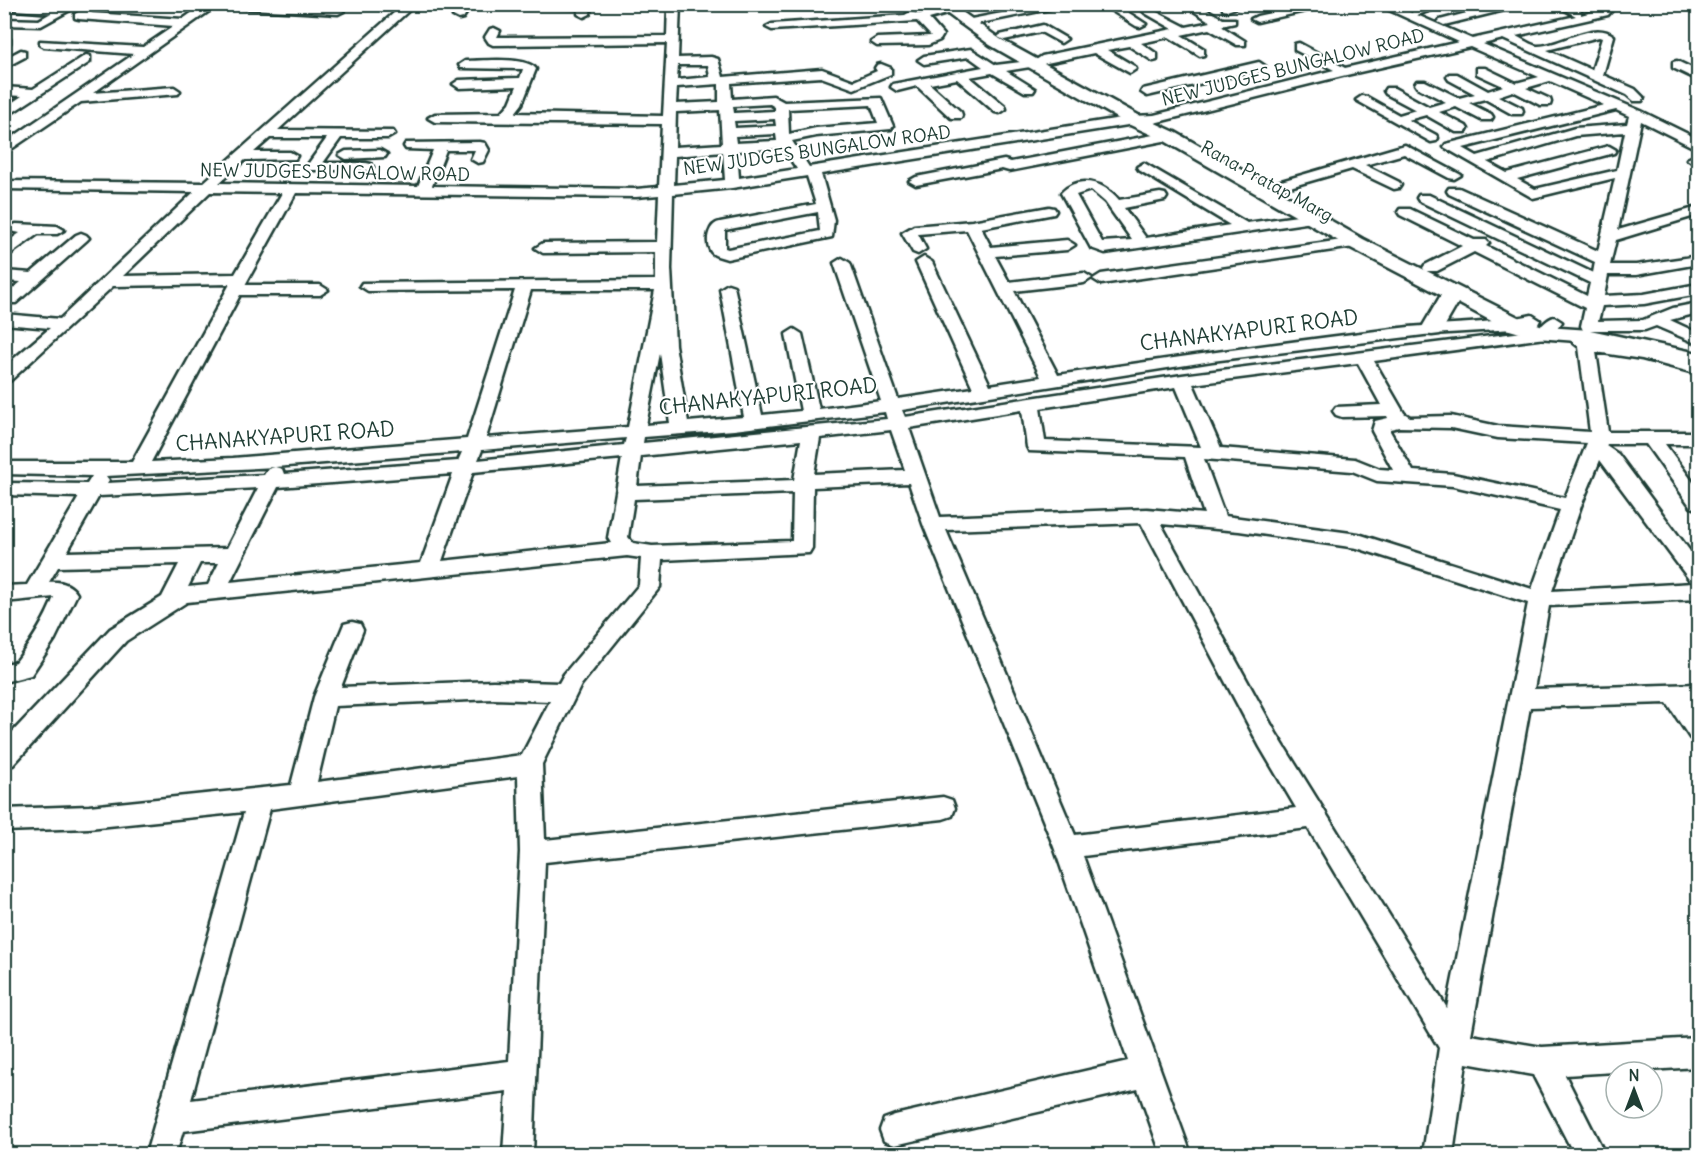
<svg xmlns="http://www.w3.org/2000/svg" width="1703" height="1159" font-family="Delius,sans-serif">
<style>
.lines{fill:none;stroke-linecap:round;stroke-linejoin:round}
.minor-casing{stroke:#1f3d34;stroke-width:5}
.major-casing{stroke:#1f3d34;stroke-width:5}
.minor{fill:#fff;fill-rule:evenodd}
.major{fill:#fff;fill-rule:evenodd}
.rail-casing{stroke:#1f3d34;stroke-width:4.5}
.rail{stroke:#fff;stroke-width:3;stroke-dasharray:8;stroke-linecap:butt}
.labels{text-anchor:middle;dominant-baseline:central;stroke-width:4.5;stroke-linejoin:round;paint-order:stroke}
.far-street-label{font-size:18px;fill:#1f3d34;stroke:#fff}
.street-label{font-size:21px;fill:#1f3d34;stroke:#fff}
</style>
<rect width="100%" height="100%" fill="#fff"/>
<filter id="ink" filterUnits="userSpaceOnUse"><feTurbulence type="fractalNoise" baseFrequency=".0167" numOctaves="2"/><feDisplacementMap in="SourceGraphic" scale="12" xChannelSelector="R" yChannelSelector="G"/><feConvolveMatrix kernelMatrix="1 2 1 2 8 2 1 2 1" color-interpolation-filters="sRGB"/></filter>
<g filter="url(#ink)">
<g class="lines">
<defs>
<g id="minor">
<path d="M 4,4 L 64,7 L 70,10 L 41,26 L 4,25 L 4,19 L 39,20 L 51,13 L 4,9 Z"/>
<path d="M 204,4 L 283,4 L 338,8 L 344,11 L 338,14 L 215,7 L 93,93 L 174,87 L 180,91 L 178,94 L 81,102 L 4,154 L 4,143 L 134,54 L 44,47 L 40,45 L 40,41 L 143,47 L 174,26 L 79,19 L 75,18 L 75,14 L 90,5 L 97,4 L 100,7 L 91,13 L 183,19 Z"/>
<path d="M 404,4 L 416,4 L 278,130 L 393,131 L 395,134 L 388,138 L 341,138 L 323,163 L 366,163 L 371,164 L 373,167 L 371,170 L 308,170 L 306,167 L 327,138 L 270,138 L 254,152 L 290,152 L 297,156 L 295,159 L 245,160 L 219,183 L 418,186 L 433,150 L 406,149 L 404,146 L 406,143 L 480,142 L 485,143 L 489,150 L 483,162 L 478,163 L 471,159 L 475,150 L 446,150 L 432,186 L 636,189 L 659,187 L 662,124 L 435,122 L 428,118 L 435,114 L 501,113 L 510,103 L 517,86 L 459,88 L 453,84 L 459,80 L 520,78 L 523,69 L 461,68 L 459,65 L 465,61 C 482,61 526,56 536,69 L 522,104 L 515,113 L 663,116 L 667,43 L 493,45 L 489,43 L 485,37 L 490,29 L 494,28 L 500,31 L 497,37 L 667,36 L 668,4 L 680,4 L 678,58 L 711,57 L 718,59 L 723,77 L 822,69 L 854,81 L 877,71 L 875,68 L 877,65 L 881,64 L 891,68 L 891,74 L 854,89 L 821,77 L 731,83 L 732,99 L 773,96 L 784,102 L 881,98 L 893,126 L 891,129 L 816,136 L 792,141 L 809,167 L 1134,116 L 1154,115 L 1334,70 L 1295,50 L 1295,44 L 1299,43 L 1345,68 L 1459,42 L 1376,4 L 1392,4 L 1412,13 L 1413,10 L 1431,4 L 1450,4 L 1417,15 L 1472,39 L 1576,16 L 1554,4 L 1569,4 L 1581,11 L 1581,15 L 1600,10 L 1604,6 L 1612,6 L 1614,8 L 1608,15 L 1516,36 C 1522,39 1531,45 1537,46 C 1560,47 1594,19 1614,36 L 1603,75 L 1635,89 L 1644,98 L 1642,101 L 1634,101 L 1627,95 L 1503,39 L 1483,44 L 1641,111 L 1698,139 L 1698,148 L 1693,147 L 1641,121 L 1618,230 L 1698,207 L 1698,215 L 1616,240 L 1610,265 L 1636,265 L 1692,257 L 1697,259 L 1698,264 L 1636,275 L 1608,275 L 1604,296 L 1644,294 L 1698,284 L 1698,294 L 1644,304 L 1602,306 L 1598,321 L 1643,320 L 1673,308 L 1698,303 L 1698,313 L 1670,320 L 1698,333 L 1698,344 L 1656,326 L 1645,330 L 1583,330 L 1581,326 L 1585,308 L 1474,252 L 1437,271 L 1425,271 L 1423,268 L 1425,265 L 1462,246 L 1400,215 L 1398,212 L 1400,209 L 1410,209 L 1474,240 L 1486,240 L 1489,243 L 1486,246 L 1587,296 L 1590,283 L 1419,201 L 1417,198 L 1419,195 L 1429,195 L 1593,273 L 1595,262 L 1449,194 L 1447,191 L 1449,188 L 1459,188 L 1598,251 L 1615,178 L 1533,198 L 1444,147 L 1446,144 L 1604,105 L 1550,81 L 1526,88 L 1550,99 L 1551,102 L 1550,105 L 1540,105 L 1513,91 L 1498,96 L 1522,108 L 1523,111 L 1522,114 L 1512,114 L 1485,99 L 1469,103 L 1491,114 L 1493,117 L 1491,120 L 1481,120 L 1456,107 L 1439,112 L 1466,126 L 1468,129 L 1466,132 L 1456,132 L 1426,115 L 1408,120 L 1436,135 L 1438,138 L 1436,141 L 1431,142 L 1356,100 L 1362,96 L 1367,97 L 1399,115 L 1416,110 L 1386,94 L 1384,91 L 1386,88 L 1394,88 L 1429,107 L 1446,102 L 1417,87 L 1415,84 L 1417,81 L 1425,81 L 1459,98 L 1475,94 L 1449,80 L 1447,77 L 1449,74 L 1457,74 L 1488,91 L 1503,86 L 1477,74 L 1477,68 L 1485,68 L 1516,83 L 1539,77 L 1470,47 L 1342,76 L 1154,123 L 1134,124 L 821,174 L 834,220 L 832,237 L 727,259 C 722,257 712,256 710,250 C 705,240 709,224 720,222 L 816,204 L 807,176 L 732,188 L 673,194 L 671,269 L 675,345 L 688,422 L 744,417 L 720,289 L 728,284 L 734,286 L 762,415 L 801,411 L 786,334 L 794,329 L 802,334 L 819,409 L 881,401 L 834,263 L 842,258 L 850,263 L 898,399 L 973,388 L 916,262 L 924,257 L 932,262 L 990,385 L 1041,377 L 967,230 L 918,234 L 926,249 L 918,254 L 913,252 L 902,233 L 914,226 L 972,221 L 1049,207 L 1054,208 L 1056,211 L 1054,214 L 981,228 L 991,247 L 1067,240 L 1075,245 L 1067,250 L 995,256 L 1009,282 L 1084,273 L 1092,278 L 1084,283 L 1014,291 L 1058,375 C 1169,358 1280,343 1392,329 C 1438,323 1487,325 1532,315 L 1540,320 L 1538,324 L 1514,329 L 1432,334 L 1212,361 L 902,410 L 905,417 L 1182,375 L 1531,331 C 1542,329 1544,320 1554,317 L 1562,322 L 1551,337 L 1545,338 L 1374,361 L 1404,413 L 1410,417 L 1451,416 L 1498,426 L 1590,432 L 1579,347 L 1569,339 L 1571,335 L 1577,334 L 1592,341 L 1644,349 L 1698,364 L 1698,374 L 1642,359 L 1596,352 L 1608,432 L 1698,432 L 1698,444 L 1665,444 L 1698,489 L 1698,509 L 1691,507 L 1646,444 L 1607,444 L 1606,446 L 1618,454 L 1698,562 L 1698,599 L 1549,606 L 1534,689 L 1698,684 L 1698,702 L 1691,702 L 1698,713 L 1698,740 L 1690,738 L 1667,703 L 1530,707 L 1471,1035 L 1542,1047 L 1698,1038 L 1698,1067 L 1565,1075 L 1605,1154 L 1574,1154 L 1533,1075 L 1466,1063 L 1453,1154 L 1423,1154 L 1439,1048 L 1308,828 L 1083,856 L 1191,1154 L 1161,1154 L 1138,1089 L 895,1145 L 884,1141 L 880,1130 L 884,1119 L 895,1115 L 1128,1061 L 1054,847 L 923,524 L 909,483 L 813,487 L 812,548 L 809,553 L 662,560 L 660,587 L 656,592 L 581,685 L 542,764 L 545,840 L 943,797 L 952,800 L 955,808 L 952,816 L 943,819 L 545,862 L 533,1154 L 503,1154 L 507,1091 L 183,1131 L 176,1154 L 146,1154 L 244,812 L 89,828 L 4,831 L 4,809 L 89,806 L 291,785 L 314,697 L 344,624 L 352,622 L 360,624 L 363,630 L 341,687 L 493,681 L 559,683 L 564,674 L 639,585 L 641,558 L 627,556 L 187,602 L 126,641 L 13,765 L 4,768 L 4,741 L 110,629 L 162,597 L 179,564 L 58,567 L 49,582 C 60,581 71,584 77,594 L 55,639 L 31,675 L 4,682 L 4,664 L 16,662 C 31,642 45,621 54,597 L 4,602 L 4,586 L 27,585 L 79,497 L 4,495 L 4,483 L 87,484 L 92,476 L 4,474 L 4,462 L 132,462 L 230,284 L 113,286 L 10,381 L 4,382 L 4,367 L 50,328 L 4,324 L 4,314 L 60,319 L 194,192 L 4,189 L 4,181 L 203,183 ZM 1599,37 L 1602,38 L 1592,70 L 1547,50 ZM 678,65 L 708,65 L 710,77 L 677,80 ZM 719,84 L 719,102 L 676,104 L 677,87 ZM 770,104 L 775,107 L 775,111 L 734,113 L 733,106 ZM 871,105 L 878,123 L 816,128 L 789,134 L 788,109 ZM 720,110 L 722,144 L 675,147 L 676,112 ZM 1616,110 L 1629,116 L 1627,124 L 1575,128 L 1477,156 L 1463,148 ZM 775,119 L 776,126 L 735,128 L 734,121 ZM 1625,132 L 1617,170 L 1535,189 L 1517,179 L 1614,153 L 1616,150 L 1609,146 L 1507,173 L 1487,162 L 1575,136 ZM 776,134 L 777,141 L 736,143 L 735,136 ZM 783,148 L 797,169 L 739,178 L 737,151 ZM 723,152 L 725,180 L 674,185 L 675,156 ZM 210,192 L 282,193 L 235,274 L 123,276 ZM 296,193 L 636,197 L 659,195 L 657,242 L 543,243 L 535,248 L 543,253 L 656,252 L 656,280 L 362,283 L 360,286 L 368,291 L 515,290 L 467,439 L 233,458 L 151,462 L 240,295 L 320,295 L 328,290 L 320,285 L 245,285 ZM 818,212 L 820,231 L 728,249 L 725,248 L 725,230 ZM 531,290 L 655,290 L 628,427 L 486,438 ZM 660,353 L 670,423 L 646,425 ZM 1358,363 L 1381,405 L 1336,407 L 1333,411 L 1336,415 L 1342,417 L 1387,416 L 1388,418 L 1375,421 L 1372,431 L 1393,470 L 1380,469 L 1355,459 L 1221,448 L 1193,384 ZM 1176,387 L 1201,447 L 1045,441 L 1040,408 ZM 1022,410 L 1027,447 L 1029,451 L 1185,457 L 1204,514 L 1147,509 L 940,517 L 909,428 ZM 885,412 L 887,419 L 643,443 L 644,437 L 734,430 ZM 1399,427 L 1451,428 L 1498,438 L 1587,443 L 1565,498 L 1453,474 L 1413,471 L 1390,431 L 1390,429 ZM 891,430 L 905,470 L 814,474 L 820,438 ZM 626,438 L 624,445 L 478,460 L 482,450 ZM 801,440 L 794,480 L 637,486 L 641,456 ZM 462,452 L 458,461 L 284,474 L 282,469 L 275,467 ZM 622,458 L 608,538 L 611,543 L 442,561 L 473,472 ZM 1204,459 L 1352,471 L 1377,481 L 1453,486 L 1560,510 L 1532,589 L 1358,534 L 1225,516 ZM 1600,460 L 1691,582 L 1694,583 L 1552,591 L 1581,506 ZM 275,467 L 268,469 L 264,475 L 107,483 L 109,480 L 106,476 ZM 453,474 L 421,563 L 230,582 L 278,487 ZM 258,488 L 227,548 L 67,552 L 99,496 ZM 793,493 L 792,541 L 652,546 L 633,543 L 628,537 L 634,499 ZM 1141,523 L 1260,747 L 1296,808 L 1075,835 L 946,530 ZM 1161,524 L 1239,531 L 1357,548 L 1528,603 L 1447,1008 L 1276,733 ZM 200,563 L 219,563 L 208,585 L 188,587 ZM 493,699 L 550,701 L 522,755 L 317,782 L 335,706 ZM 518,776 L 520,852 L 509,1061 L 191,1100 L 270,809 Z"/>
<path d="M 460,4 L 482,4 L 469,9 L 463,18 L 459,19 L 453,16 Z"/>
<path d="M 541,4 L 590,4 L 591,6 L 590,14 L 584,17 L 578,14 L 579,9 L 546,7 Z"/>
<path d="M 1048,4 L 1074,4 L 966,26 L 960,23 L 966,20 Z"/>
<path d="M 1101,4 L 1115,4 L 1146,24 L 1140,27 L 1136,26 Z"/>
<path d="M 1197,4 L 1223,19 L 1235,19 L 1235,23 L 1221,26 L 1245,41 L 1245,45 L 1237,45 L 1209,29 L 1181,35 L 1204,49 L 1204,55 L 1200,56 L 1169,37 L 1141,43 L 1157,54 L 1157,60 L 1153,61 L 1129,46 L 1107,50 L 1134,66 L 1136,69 L 1130,73 L 1094,53 L 1042,64 L 1036,60 L 1042,56 L 1173,29 L 1145,13 L 1143,11 L 1149,8 L 1186,27 L 1211,22 L 1184,5 Z"/>
<path d="M 1227,4 L 1247,4 L 1227,11 L 1223,10 L 1223,6 Z"/>
<path d="M 1312,4 L 1336,4 L 1257,22 L 1251,19 L 1257,16 Z"/>
<path d="M 1501,4 L 1519,5 L 1517,7 L 1444,25 L 1438,22 L 1440,20 Z"/>
<path d="M 950,7 L 954,8 L 954,12 L 929,19 L 943,35 L 940,40 L 928,45 L 877,46 L 871,42 L 877,38 L 931,36 L 917,21 L 772,30 L 766,27 L 772,24 L 905,15 L 910,12 L 919,14 Z"/>
<path d="M 1043,25 L 1067,39 L 1061,43 L 1041,32 L 1004,40 L 998,37 L 1000,35 Z"/>
<path d="M 4,37 L 10,39 L 10,43 L 4,44 Z"/>
<path d="M 971,49 L 996,65 L 1036,60 L 1036,66 L 1006,71 L 1035,89 L 1033,92 L 1025,92 L 992,73 L 970,77 L 1005,106 L 1006,109 L 1000,113 L 995,112 L 957,79 L 930,84 L 961,112 L 962,115 L 961,118 L 951,118 L 917,86 L 897,91 L 891,87 L 893,84 L 983,67 L 969,57 L 924,64 L 918,60 L 924,56 Z"/>
<path d="M 21,50 L 25,51 L 25,57 L 4,68 L 4,59 Z"/>
<path d="M 86,55 L 90,56 L 90,62 L 4,118 L 4,108 L 22,96 L 4,95 L 4,87 L 33,89 Z"/>
<path d="M 1677,61 L 1698,71 L 1698,80 L 1673,68 L 1673,62 Z"/>
<path d="M 1259,62 L 1265,66 L 1263,69 L 1147,96 L 1141,92 L 1143,89 Z"/>
<path d="M 1169,132 L 1174,133 L 1176,136 L 1174,139 L 1009,171 L 1002,169 L 916,185 L 909,181 L 916,177 L 1004,160 L 1011,162 Z"/>
<path d="M 1405,145 L 1461,175 L 1454,179 L 1449,178 L 1404,154 L 1365,165 L 1399,182 L 1401,185 L 1399,188 L 1394,189 L 1352,169 L 1276,191 L 1269,187 L 1271,184 Z"/>
<path d="M 380,150 L 387,154 L 385,157 L 346,159 L 339,155 L 346,151 Z"/>
<path d="M 1698,154 L 1698,166 L 1687,159 Z"/>
<path d="M 1144,163 L 1247,223 L 1312,214 L 1319,218 L 1312,222 L 1105,253 L 1091,248 L 1061,193 C 1079,174 1104,182 1119,200 L 1160,193 L 1165,194 L 1167,197 L 1165,200 L 1124,208 L 1146,238 L 1230,225 L 1139,170 L 1137,167 ZM 1091,190 L 1105,202 L 1132,240 L 1102,242 L 1076,195 Z"/>
<path d="M 16,224 L 57,226 L 64,230 L 57,234 L 38,234 L 9,255 L 4,256 L 4,244 L 20,233 L 11,231 L 9,228 Z"/>
<path d="M 81,233 L 86,235 L 89,238 L 86,241 L 16,303 L 4,303 L 4,296 L 21,282 L 4,281 L 4,271 L 31,273 L 76,235 Z"/>
<path d="M 1356,238 L 1361,240 L 1364,243 L 1361,246 L 1101,284 L 1093,279 L 1101,274 Z"/>
</g>
<path id="major" d="M 934,4 L 951,4 L 1000,39 L 1140,116 L 1175,132 L 1363,239 L 1522,319 L 1546,327 L 1590,330 L 1698,353 L 1698,367 L 1590,342 L 1537,338 L 1506,329 L 1458,303 L 1440,334 L 1432,335 L 1424,334 L 1421,329 L 1441,295 L 1349,247 L 1163,140 L 1128,124 L 990,45 Z"/>
</defs>
<!-- minor casing -->
<use href="#minor" class="minor-casing"/>
<!-- major casing -->
<use href="#major" class="major-casing"/>
<!-- minor -->
<use href="#minor" class="minor"/>
<!-- major -->
<use href="#major" class="major"/>
<defs>
<path id="rail" d="M 1677,4 L 1698,14"/>
</defs>
<!-- rail casing -->
<use href="#rail" class="rail-casing"/>
<!-- rail -->
<use href="#rail" class="rail"/>
</g>
</g>
<g class="labels">
<!-- far-street labels -->
<g class="far-street-label">
<text transform="translate(1293 67) rotate(-14)">NEW JUDGES BUNGALOW ROAD</text>
<text transform="translate(817 150) rotate(-8)">NEW JUDGES BUNGALOW ROAD</text>
<text transform="translate(335 172) rotate(1)">NEW JUDGES BUNGALOW ROAD</text>
<text transform="translate(1267 181) rotate(29)">Rana Pratap Marg</text>
</g>
<!-- street labels -->
<g class="street-label">
<text transform="translate(1249 330) rotate(-7)">CHANAKYAPURI ROAD</text>
<text transform="translate(768 396) rotate(-6)">CHANAKYAPURI ROAD</text>
<text transform="translate(285 436) rotate(-4)">CHANAKYAPURI ROAD</text>
</g>
</g>
<!-- margin -->
<rect width="1703" height="1159" fill="none" stroke="#fff" stroke-width="24"/>
<rect x="12" y="12" width="1679" height="1135" fill="none" stroke="#1f3d34" stroke-width="2" filter="url(#ink)"/>
<!-- north arrow -->
<g transform="translate(1634 1090)"><circle r="28" fill="#ffffff" stroke="#a5b1ae" stroke-width="1.5"/>
<path d="M0-4.5L10 22L0 15L-10 22Z" fill="#1f3d34"/>
<text y="-9" font-size="16" font-weight="bold" text-anchor="middle" fill="#1f3d34">N</text>
</g>
</svg>
